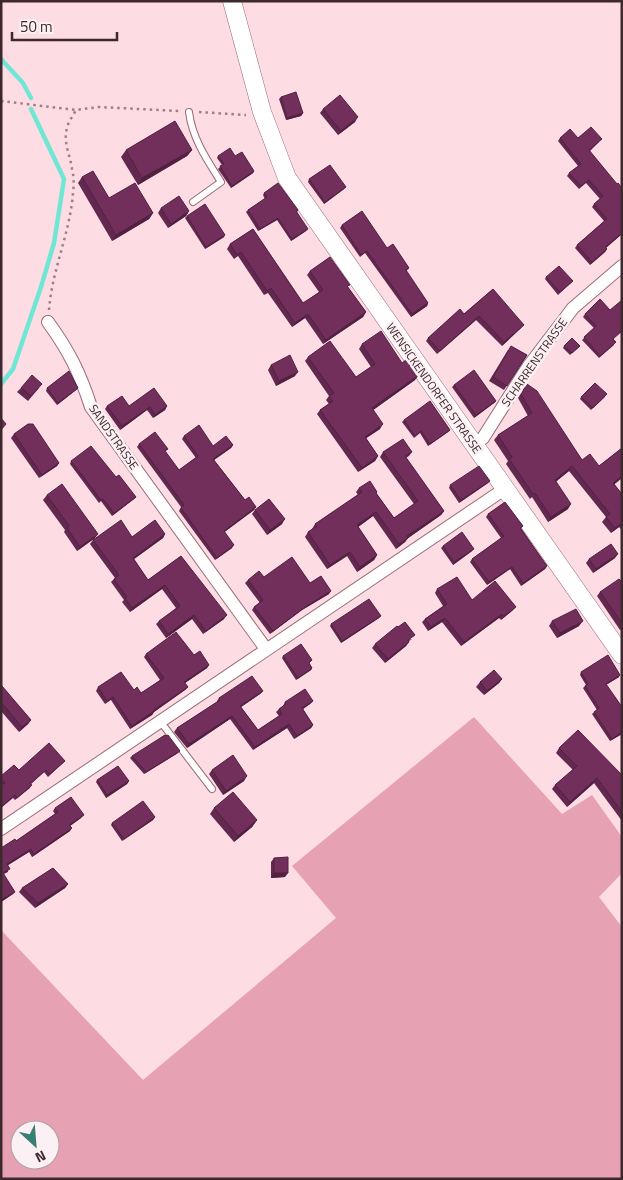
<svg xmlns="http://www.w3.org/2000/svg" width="623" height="1180" font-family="'Titillium Web',sans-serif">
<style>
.green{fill:#e6a1b3;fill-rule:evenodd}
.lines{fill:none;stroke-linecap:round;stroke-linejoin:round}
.stream{stroke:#70e6d4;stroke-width:4.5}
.service-casing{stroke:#9b6b77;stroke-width:8}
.minor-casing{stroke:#9b6b77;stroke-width:14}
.secondary-casing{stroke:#9b6b77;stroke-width:19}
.path{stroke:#9b8086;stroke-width:2.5;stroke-dasharray:2.5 4;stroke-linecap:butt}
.service{stroke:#fff;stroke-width:6}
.minor{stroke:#fff;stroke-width:12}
.secondary{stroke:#fff;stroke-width:18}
.wall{fill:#62284f}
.shaded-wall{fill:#502140}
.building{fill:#722f5c;stroke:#502140}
.labels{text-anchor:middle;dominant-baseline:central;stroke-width:5;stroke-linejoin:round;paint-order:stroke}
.street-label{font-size:12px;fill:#3d282d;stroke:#fbf0f3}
</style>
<rect width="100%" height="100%" fill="#fddce4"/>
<!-- green -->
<path class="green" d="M 474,717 L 562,814 L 592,795 L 622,837 L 622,873 L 599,897 L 622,927 L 622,1179 L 1,1179 L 1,930 L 143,1080 L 336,918 L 292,866 ZM 20,1130 L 50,1130 L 50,1160 L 20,1160 Z"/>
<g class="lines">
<!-- stream -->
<g class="stream">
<path d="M 1,59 L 23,83 L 31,98"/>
<path d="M 1,384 L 13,369 L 41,287 L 54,243 L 62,192 L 64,179 L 31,109"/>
</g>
<defs>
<g id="service">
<path d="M 189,112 C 192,138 207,160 221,182 L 193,202"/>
<path d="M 160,721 L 212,789"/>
</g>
<g id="minor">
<path d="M 48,322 C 69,351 80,373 91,407 L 266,649"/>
<path d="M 474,444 L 483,438 L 528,367 L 573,308 L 622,266"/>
<path d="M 1,829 L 506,488"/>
</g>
<path id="secondary" d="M 232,1 L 262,112 L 287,178 L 622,655"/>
</defs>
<!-- service casing -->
<use href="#service" class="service-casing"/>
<!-- minor casing -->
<use href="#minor" class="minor-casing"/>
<!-- secondary casing -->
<use href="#secondary" class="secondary-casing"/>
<!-- path -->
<g class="path">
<path d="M 1,101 L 76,110 L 99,107 L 179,111"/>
<path d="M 199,112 L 246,115"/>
<path d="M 49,310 C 52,270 70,233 73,193 C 74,185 74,177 72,169 C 70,155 63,142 67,128 C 68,122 73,116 76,110"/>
</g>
<!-- service -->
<use href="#service" class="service"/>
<!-- minor -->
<use href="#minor" class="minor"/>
<!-- secondary -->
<use href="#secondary" class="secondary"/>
</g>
<!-- wall -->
<g class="wall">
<path d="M 281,97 L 303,113 L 301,116 L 286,120 L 279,99 Z"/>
<path d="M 323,109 L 355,122 L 338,135 L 320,113 Z"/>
<path d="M 560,138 L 578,138 L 599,142 L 590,151 L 622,234 L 606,248 L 607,249 L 605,252 L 590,265 L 575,248 L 577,245 L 604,221 L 592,207 L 594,204 L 600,199 L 586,183 L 579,189 L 567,176 L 569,173 L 578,166 L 558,141 Z"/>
<path d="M 126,150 L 192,150 L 187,156 L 138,185 L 121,157 Z"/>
<path d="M 218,156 L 235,156 L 254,171 L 253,173 L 231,188 L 218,169 L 222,165 L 217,158 Z"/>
<path d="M 82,177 L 109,198 L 153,213 L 149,219 L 112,241 L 78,183 Z"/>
<path d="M 309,179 L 344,189 L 324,204 L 308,182 Z"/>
<path d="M 264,193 L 298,210 L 297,212 L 306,231 L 291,241 L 277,220 L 258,231 L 246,212 L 248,210 L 265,199 L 263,195 Z"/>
<path d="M 161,208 L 189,211 L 186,216 L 168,228 L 158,213 Z"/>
<path d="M 187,216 L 224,237 L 205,249 L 185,218 Z"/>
<path d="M 342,225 L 387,248 L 409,268 L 406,271 L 428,303 L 427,306 L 411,317 L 365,253 L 360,257 L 340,228 Z"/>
<path d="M 253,229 L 303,303 L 319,292 L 307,275 L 310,271 L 348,287 L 366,312 L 363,317 L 323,344 L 305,318 L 292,327 L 268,293 L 264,295 L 238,256 L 234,259 L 227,249 L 230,244 Z"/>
<path d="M 546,277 L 573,281 L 558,295 L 545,279 Z"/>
<path d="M 493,289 L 521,328 L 502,346 L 476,320 L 437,354 L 426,341 L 428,338 L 464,314 Z"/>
<path d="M 585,314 L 613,340 L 614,345 L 599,358 L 582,340 L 594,328 L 583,317 Z"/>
<path d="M 362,344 L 402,363 L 415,380 L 373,410 L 380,429 L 366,438 L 378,456 L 375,461 L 358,472 L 317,414 L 320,410 L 329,404 L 326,400 L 329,396 L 305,361 L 308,357 L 356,377 L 371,367 L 359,349 Z"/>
<path d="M 564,346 L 580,346 L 570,355 L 563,348 Z"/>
<path d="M 508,350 L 527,355 L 504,390 L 489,381 Z"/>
<path d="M 271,365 L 295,376 L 276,386 L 268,370 Z"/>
<path d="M 527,384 L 582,460 L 599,466 L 622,448 L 622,478 L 614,484 L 622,494 L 622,530 L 619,527 L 611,533 L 602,522 L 606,517 L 569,471 L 556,481 L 568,509 L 548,522 L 532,497 L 530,499 L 506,464 L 508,461 L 494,440 L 498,435 L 528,416 L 518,398 Z"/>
<path d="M 454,385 L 496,401 L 494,403 L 474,418 L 452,387 Z"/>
<path d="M 21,388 L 39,388 L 28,401 L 17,392 Z"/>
<path d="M 47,388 L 78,388 L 76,390 L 57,405 L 46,391 Z"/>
<path d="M 581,397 L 605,397 L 591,410 L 580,399 Z"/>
<path d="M 107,406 L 167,406 L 165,410 L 153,418 L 147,410 L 120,430 L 105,409 Z"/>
<path d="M 404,420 L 450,430 L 448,432 L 428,446 L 420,433 L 414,438 L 402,422 Z"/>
<path d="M 14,434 L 59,463 L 57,466 L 39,478 L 11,438 Z"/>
<path d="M 184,436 L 213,446 L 233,445 L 231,448 L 214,460 L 245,500 L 256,507 L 254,510 L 224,532 L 232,548 L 215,560 L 179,511 L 181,507 L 137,447 L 139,444 L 166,452 L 179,470 L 196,458 L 182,439 Z"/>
<path d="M 383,452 L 412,452 L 409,456 L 406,458 L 444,511 L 441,515 L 408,538 L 405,542 L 396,549 L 373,516 L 358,527 L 377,555 L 374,560 L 357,572 L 347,556 L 327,569 L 305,537 L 308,532 L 312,529 L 315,524 L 358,495 L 356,492 L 359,488 L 376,493 L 394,518 L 414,504 L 380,457 Z"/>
<path d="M 71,461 L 116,477 L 136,497 L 134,499 L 112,516 L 101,501 L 99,503 L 70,464 Z"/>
<path d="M 488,483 L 459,503 L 449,488 L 450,485 Z"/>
<path d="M 47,495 L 95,538 L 77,551 L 64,532 L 65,530 L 43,500 Z"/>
<path d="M 255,510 L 282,524 L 267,535 L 252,514 Z"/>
<path d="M 488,514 L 523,526 L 521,528 L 547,566 L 545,569 L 521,586 L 510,569 L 487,585 L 470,562 L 472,559 L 501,538 L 486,517 Z"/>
<path d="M 165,534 L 163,538 L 134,559 L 148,580 L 181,556 L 224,619 L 203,634 L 192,619 L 166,638 L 156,624 L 159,621 L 176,608 L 162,589 L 130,612 L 122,602 L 124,600 L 111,582 L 115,578 L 90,544 L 93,540 Z"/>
<path d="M 443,546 L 472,551 L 453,565 L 441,548 Z"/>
<path d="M 615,558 L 593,573 L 586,563 L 589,559 Z"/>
<path d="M 264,577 L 310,583 L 329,594 L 302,610 L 270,634 L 252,610 L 254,607 L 260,603 L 245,583 L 248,580 Z"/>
<path d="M 622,582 L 622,629 L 620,630 L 597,596 L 600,592 Z"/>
<path d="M 437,589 L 472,600 L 513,610 L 501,620 L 499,618 L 461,646 L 442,622 L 428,631 L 422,622 L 425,619 L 443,606 L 435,593 Z"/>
<path d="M 379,618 L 341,643 L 330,626 L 331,624 Z"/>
<path d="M 552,621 L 579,626 L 557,638 L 549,626 Z"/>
<path d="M 412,639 L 409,641 L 406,646 L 385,663 L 372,648 L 375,644 Z"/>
<path d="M 146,654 L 194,655 L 209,665 L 207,668 L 185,683 L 188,687 L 185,690 L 154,712 L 152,715 L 130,729 L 111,700 L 105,704 L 96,691 L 98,687 L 134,690 L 141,693 L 160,680 L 144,657 Z"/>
<path d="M 283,656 L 312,660 L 309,663 L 312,668 L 311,670 L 296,680 L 282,658 Z"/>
<path d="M 581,672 L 619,677 L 606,685 L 622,707 L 622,734 L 610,741 L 592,714 L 597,710 L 583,688 L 586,685 L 580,675 Z"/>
<path d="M 502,679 L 499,683 L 484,695 L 476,687 L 480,682 Z"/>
<path d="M 1,686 L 31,720 L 28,724 L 19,732 L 1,711 Z"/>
<path d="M 263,691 L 260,694 L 241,707 L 258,730 L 279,716 L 276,712 L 279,709 L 283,706 L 285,702 L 313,701 L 310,704 L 303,709 L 313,725 L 311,728 L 294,739 L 287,728 L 253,750 L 230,719 L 187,748 L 174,732 L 177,728 L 217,702 L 217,701 L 219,698 Z"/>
<path d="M 559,748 L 622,775 L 622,821 L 594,783 L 567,807 L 552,789 L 555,785 L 573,770 L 556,753 Z"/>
<path d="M 178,753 L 144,774 L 130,758 L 132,756 Z"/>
<path d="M 65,761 L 48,777 L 44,772 L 31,784 L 30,788 L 15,800 L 13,798 L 1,808 L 1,786 L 3,785 L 1,783 L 1,776 Z"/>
<path d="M 212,770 L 244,781 L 223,795 L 209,774 Z"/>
<path d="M 97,780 L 129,781 L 127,784 L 106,798 L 96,782 Z"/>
<path d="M 55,808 L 81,818 L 70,826 L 70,831 L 32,857 L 29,852 L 8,865 L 8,872 L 4,874 L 13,894 L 1,902 L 1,848 L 16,841 L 55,814 L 53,811 Z"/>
<path d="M 214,808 L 257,820 L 252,827 L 234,842 L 210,814 Z"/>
<path d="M 155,817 L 153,820 L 122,841 L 111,825 L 112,823 Z"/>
<path d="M 274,858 L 285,877 L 271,878 L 271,862 Z"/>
<path d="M 68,884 L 65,888 L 35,908 L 19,892 L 22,888 Z"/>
</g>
<!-- shaded-wall -->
<g class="shaded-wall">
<path d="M 303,113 L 301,116 L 286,120 L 287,118 Z"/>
<path d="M 358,117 L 355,122 L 338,135 L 341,131 Z"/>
<path d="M 192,150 L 187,156 L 138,185 L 142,178 Z"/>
<path d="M 254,171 L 253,173 L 231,188 L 232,186 Z"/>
<path d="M 346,187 L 344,189 L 324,204 L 325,202 Z"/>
<path d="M 189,211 L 186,216 L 168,228 L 171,224 Z"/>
<path d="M 153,213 L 149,219 L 112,241 L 116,235 Z"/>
<path d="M 278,218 L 277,220 L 258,231 L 260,229 Z"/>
<path d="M 308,229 L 306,231 L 291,241 L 292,239 Z"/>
<path d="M 622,233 L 622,234 L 603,250 L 605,247 Z"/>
<path d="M 225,235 L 224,237 L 205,249 L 206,247 Z"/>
<path d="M 607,249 L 605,252 L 590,265 L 592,262 Z"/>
<path d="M 428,303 L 427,306 L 411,317 L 412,314 Z"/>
<path d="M 366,312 L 363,317 L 323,344 L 326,340 Z"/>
<path d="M 308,314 L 305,318 L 292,327 L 295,323 Z"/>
<path d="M 479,316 L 476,320 L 437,354 L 440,351 Z"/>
<path d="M 524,325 L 521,328 L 502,346 L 504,342 Z"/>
<path d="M 298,372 L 295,376 L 276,386 L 279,381 Z"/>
<path d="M 419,375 L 415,380 L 369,413 L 372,408 Z"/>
<path d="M 78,388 L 76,390 L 57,405 L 58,403 Z"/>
<path d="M 496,401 L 494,403 L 474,418 L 476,415 Z"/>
<path d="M 167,406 L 165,410 L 153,418 L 155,415 Z"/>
<path d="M 150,407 L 147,410 L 120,430 L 122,426 Z"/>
<path d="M 383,424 L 380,429 L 362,441 L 365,437 Z"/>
<path d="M 450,430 L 448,432 L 428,446 L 430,444 Z"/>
<path d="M 233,445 L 231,448 L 211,462 L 213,459 Z"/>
<path d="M 378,456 L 375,461 L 358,472 L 362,468 Z"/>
<path d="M 59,463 L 57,466 L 39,478 L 42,475 Z"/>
<path d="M 572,466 L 569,471 L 552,485 L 555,480 Z"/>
<path d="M 622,476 L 622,478 L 610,488 L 613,483 Z"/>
<path d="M 490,481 L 488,483 L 459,503 L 461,500 Z"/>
<path d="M 136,497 L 134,499 L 112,516 L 114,513 Z"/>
<path d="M 571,504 L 568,509 L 548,522 L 551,517 Z"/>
<path d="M 256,507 L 254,510 L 222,534 L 224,531 Z"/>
<path d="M 444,511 L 441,515 L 404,541 L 407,536 Z"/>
<path d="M 376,512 L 373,516 L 354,530 L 357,525 Z"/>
<path d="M 285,519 L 282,524 L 267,535 L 270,530 Z"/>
<path d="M 622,523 L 619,527 L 611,533 L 615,528 Z"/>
<path d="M 98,534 L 95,538 L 77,551 L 80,547 Z"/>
<path d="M 165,534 L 163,538 L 130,562 L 133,558 Z"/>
<path d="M 408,538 L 405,542 L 396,549 L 399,544 Z"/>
<path d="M 234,545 L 232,548 L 215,560 L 217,558 Z"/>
<path d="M 474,549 L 472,551 L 453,565 L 454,562 Z"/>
<path d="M 350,552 L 347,556 L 327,569 L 330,565 Z"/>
<path d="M 618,554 L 615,558 L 593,573 L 596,569 Z"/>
<path d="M 377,555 L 374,560 L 357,572 L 360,567 Z"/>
<path d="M 547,566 L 545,569 L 521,586 L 523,583 Z"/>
<path d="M 512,567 L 510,569 L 487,585 L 489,582 Z"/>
<path d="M 165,585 L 162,589 L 130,612 L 132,608 Z"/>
<path d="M 331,591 L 329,594 L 302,610 L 270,634 L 273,631 L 305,607 Z"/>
<path d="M 516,607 L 513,610 L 501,620 L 504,616 Z"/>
<path d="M 502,614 L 499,618 L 461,646 L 464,642 Z"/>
<path d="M 194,615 L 192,619 L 166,638 L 168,634 Z"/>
<path d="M 227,615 L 224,619 L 203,634 L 206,631 Z"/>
<path d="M 381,616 L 379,618 L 341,643 L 342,641 Z"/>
<path d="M 445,618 L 442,622 L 428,631 L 431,627 Z"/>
<path d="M 583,621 L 579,626 L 557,638 L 560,633 Z"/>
<path d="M 409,642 L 406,646 L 385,663 L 388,659 Z"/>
<path d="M 209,665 L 207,668 L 182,685 L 184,682 Z"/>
<path d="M 312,668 L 311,670 L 296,680 L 298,678 Z"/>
<path d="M 620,675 L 619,677 L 604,686 L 606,684 Z"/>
<path d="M 502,679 L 499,683 L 484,695 L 487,691 Z"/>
<path d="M 188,687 L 185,690 L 154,712 L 152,715 L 130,729 L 132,726 L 154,710 Z"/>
<path d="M 263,691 L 260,694 L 238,709 L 240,706 Z"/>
<path d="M 313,701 L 310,704 L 300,711 L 302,708 Z"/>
<path d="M 232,716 L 230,719 L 187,748 L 189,744 Z"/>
<path d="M 31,720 L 28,724 L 19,732 L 22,727 Z"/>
<path d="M 289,724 L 287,728 L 253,750 L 255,747 Z"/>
<path d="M 313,725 L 311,728 L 294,739 L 297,736 Z"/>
<path d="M 622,732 L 622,734 L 610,741 L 612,739 Z"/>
<path d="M 180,751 L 178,753 L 144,774 L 146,772 Z"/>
<path d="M 247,776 L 244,781 L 223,795 L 226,791 Z"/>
<path d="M 597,778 L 594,783 L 567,807 L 570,802 Z"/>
<path d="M 129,781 L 127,784 L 106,798 L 107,795 Z"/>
<path d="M 84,815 L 81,818 L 67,828 L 69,825 Z"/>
<path d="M 155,817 L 153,820 L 122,841 L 124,839 Z"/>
<path d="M 257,820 L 252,827 L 234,842 L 238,836 Z"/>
<path d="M 72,828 L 70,831 L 32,857 L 34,854 Z"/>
<path d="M 31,849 L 29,852 L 5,867 L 7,864 Z"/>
<path d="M 274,873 L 288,873 L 285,877 L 271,878 Z"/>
<path d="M 68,884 L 65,888 L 35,908 L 38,903 Z"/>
<path d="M 15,892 L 13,894 L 1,902 L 1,900 Z"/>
</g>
<!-- building -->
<g class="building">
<path d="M 296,92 L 303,113 L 287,118 L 281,97 Z"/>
<path d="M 340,95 L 358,117 L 341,131 L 323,109 Z"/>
<path d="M 175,121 L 192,150 L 142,178 L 126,150 Z"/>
<path d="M 591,127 L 602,139 L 589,150 L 617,184 L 618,183 L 622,188 L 622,233 L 605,247 L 607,249 L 592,262 L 577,245 L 607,219 L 594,204 L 603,196 L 589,180 L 581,186 L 569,173 L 581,164 L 560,138 L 570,129 L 578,138 Z"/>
<path d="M 230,148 L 235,156 L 242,152 L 254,171 L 232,186 L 220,166 L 224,164 L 218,156 Z"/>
<path d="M 330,165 L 346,187 L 325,202 L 309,179 Z"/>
<path d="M 93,171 L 109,198 L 135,183 L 153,213 L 116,235 L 82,177 Z"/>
<path d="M 278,183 L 298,210 L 296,211 L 308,229 L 292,239 L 278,218 L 260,229 L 248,210 L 267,197 L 264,193 Z"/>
<path d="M 179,196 L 189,211 L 171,224 L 161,208 Z"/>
<path d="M 205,204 L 225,235 L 206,247 L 187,216 Z"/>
<path d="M 362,211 L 387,248 L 393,244 L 409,268 L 406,270 L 428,303 L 412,314 L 367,251 L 361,255 L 342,225 Z"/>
<path d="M 253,229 L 303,303 L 323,290 L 310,271 L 330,257 L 350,285 L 347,286 L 366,312 L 326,340 L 308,314 L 295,323 L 271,288 L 267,291 L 241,252 L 237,255 L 230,244 Z"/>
<path d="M 559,266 L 573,281 L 560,292 L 546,277 Z"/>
<path d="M 493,289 L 524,325 L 504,342 L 479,316 L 440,351 L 428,338 L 460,309 L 464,314 Z"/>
<path d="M 600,299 L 610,310 L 622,300 L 622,331 L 613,339 L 616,342 L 600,356 L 584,337 L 596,326 L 585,314 Z"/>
<path d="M 381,331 L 402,363 L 407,359 L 419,375 L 372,408 L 383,424 L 365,437 L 378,456 L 362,468 L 320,410 L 333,401 L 329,396 L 334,393 L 308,357 L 330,341 L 356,377 L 375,364 L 362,344 Z"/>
<path d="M 572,338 L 580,346 L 572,353 L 564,346 Z"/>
<path d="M 511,346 L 527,355 L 507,386 L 493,377 Z"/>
<path d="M 290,355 L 298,372 L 279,381 L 271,365 Z"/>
<path d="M 474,370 L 496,401 L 476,415 L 454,385 Z"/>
<path d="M 69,371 L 78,388 L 58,403 L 47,388 Z"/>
<path d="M 32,375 L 42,384 L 31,396 L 21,388 Z"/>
<path d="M 595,383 L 607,394 L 593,408 L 581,397 Z"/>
<path d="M 527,384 L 537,391 L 582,460 L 590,454 L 599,466 L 622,448 L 622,476 L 613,483 L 622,494 L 622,523 L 615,528 L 606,517 L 610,514 L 572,466 L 555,480 L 571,504 L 551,517 L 535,493 L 533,494 L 509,459 L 512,457 L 498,435 L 532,413 L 521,394 Z"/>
<path d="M 154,388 L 167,406 L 155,415 L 150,407 L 122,426 L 107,406 L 122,396 L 129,406 Z"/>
<path d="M 430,401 L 450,430 L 430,444 L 421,431 L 415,436 L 404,420 Z"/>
<path d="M 1,418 L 6,424 L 1,430 Z"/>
<path d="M 28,424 L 33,424 L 59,463 L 42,475 L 14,434 Z"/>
<path d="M 199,425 L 213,446 L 226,436 L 233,445 L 213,459 L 245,500 L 249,497 L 256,507 L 224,531 L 234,545 L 217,558 L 181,508 L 184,505 L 139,444 L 155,432 L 168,449 L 165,451 L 179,470 L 198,456 L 184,436 Z"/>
<path d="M 403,439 L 412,452 L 405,456 L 444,511 L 407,536 L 408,538 L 399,544 L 376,512 L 357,525 L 377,555 L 360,567 L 350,552 L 330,565 L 308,532 L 317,526 L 315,524 L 362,492 L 359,488 L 370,481 L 377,492 L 376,493 L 394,518 L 418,501 L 383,452 Z"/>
<path d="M 91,446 L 116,477 L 119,475 L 136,497 L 114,513 L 103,499 L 101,500 L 71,461 Z"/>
<path d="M 479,466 L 490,481 L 461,500 L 450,485 Z"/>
<path d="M 62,484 L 98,534 L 80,547 L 67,528 L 69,526 L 47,495 Z"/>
<path d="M 269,499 L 285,519 L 270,530 L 255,510 Z"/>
<path d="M 505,502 L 523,526 L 520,528 L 547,566 L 523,583 L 512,567 L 489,582 L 472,559 L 504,536 L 488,514 Z"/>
<path d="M 121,520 L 132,537 L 155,520 L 165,534 L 133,558 L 148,580 L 181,556 L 227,615 L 206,631 L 194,615 L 168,634 L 159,621 L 180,606 L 165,585 L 132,608 L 125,598 L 127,597 L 114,579 L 119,575 L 93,540 Z"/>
<path d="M 462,532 L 474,549 L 454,562 L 443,546 Z"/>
<path d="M 611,544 L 618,554 L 596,569 L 589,559 Z"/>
<path d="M 292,557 L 310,583 L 321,576 L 331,591 L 305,607 L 273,631 L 254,607 L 263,600 L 248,580 L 259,571 L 264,577 Z"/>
<path d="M 457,577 L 472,600 L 495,581 L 516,607 L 504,616 L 502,614 L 464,642 L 445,618 L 431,627 L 425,619 L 447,604 L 437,589 Z"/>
<path d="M 619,579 L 622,582 L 622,623 L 600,592 Z"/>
<path d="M 369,599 L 381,616 L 342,641 L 331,624 Z"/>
<path d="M 576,609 L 583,621 L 560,633 L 552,621 Z"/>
<path d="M 405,622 L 415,635 L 408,640 L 409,642 L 388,659 L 375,644 L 397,626 L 398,627 Z"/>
<path d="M 176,632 L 194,655 L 200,651 L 209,665 L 184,682 L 188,687 L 154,710 L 154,711 L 132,726 L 113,697 L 107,701 L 98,687 L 121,672 L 134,690 L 137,687 L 141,693 L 164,678 L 146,654 Z"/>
<path d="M 301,644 L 312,660 L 309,663 L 312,668 L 298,678 L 283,656 Z"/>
<path d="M 608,655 L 620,675 L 606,684 L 622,707 L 622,732 L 612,739 L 594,712 L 599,708 L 585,686 L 588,684 L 581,672 Z"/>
<path d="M 494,670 L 502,679 L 487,691 L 480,682 Z"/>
<path d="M 252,676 L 263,691 L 240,706 L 258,730 L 282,714 L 279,709 L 286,704 L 285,702 L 305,689 L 313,701 L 302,708 L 313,725 L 297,736 L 289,724 L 255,747 L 232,716 L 189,744 L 177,728 L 220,700 L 219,698 Z"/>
<path d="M 1,686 L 2,686 L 31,720 L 22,727 L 1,702 Z"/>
<path d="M 578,730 L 622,775 L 622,812 L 597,778 L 570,802 L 555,785 L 577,766 L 559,748 Z"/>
<path d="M 165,735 L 166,736 L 168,735 L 180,751 L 146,772 L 132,756 Z"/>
<path d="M 49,743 L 65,761 L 50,774 L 46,770 L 30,784 L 32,785 L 17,798 L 15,795 L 1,807 L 1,786 L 5,783 L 1,779 L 1,776 L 14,765 L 19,770 Z"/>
<path d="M 233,755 L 247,776 L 226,791 L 212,770 Z"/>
<path d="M 118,766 L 129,781 L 107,795 L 97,780 Z"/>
<path d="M 233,792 L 257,820 L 238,836 L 214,808 Z"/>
<path d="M 71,797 L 84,815 L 69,825 L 72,828 L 34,854 L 31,849 L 7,864 L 10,869 L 3,873 L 15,892 L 1,900 L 1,848 L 15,839 L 16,841 L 58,812 L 55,808 Z"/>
<path d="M 143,801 L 155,817 L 124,839 L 112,823 Z"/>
<path d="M 288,857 L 288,873 L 274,873 L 274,858 Z"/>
<path d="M 53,868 L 68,884 L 38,903 L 22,888 Z"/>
</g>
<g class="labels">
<!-- street labels -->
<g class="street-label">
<text transform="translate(534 362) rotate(-55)">SCHARRENSTRASSE</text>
<text transform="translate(434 388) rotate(55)">WENSICKENDORFER STRASSE</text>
<text transform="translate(114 437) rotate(55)">SANDSTRASSE</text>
</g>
</g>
<!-- border -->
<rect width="623" height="1180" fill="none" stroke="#3d282d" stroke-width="5"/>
<!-- north arrow -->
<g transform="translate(35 1145) rotate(154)"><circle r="24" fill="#fbf0f3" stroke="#afa0a4"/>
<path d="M0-4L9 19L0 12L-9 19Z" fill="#387e73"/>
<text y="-8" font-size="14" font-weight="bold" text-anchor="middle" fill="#3d282d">N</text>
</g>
<!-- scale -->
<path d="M12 32v8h105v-8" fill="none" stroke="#3d282d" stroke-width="2.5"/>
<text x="20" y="32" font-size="15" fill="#3d282d" stroke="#fbf0f3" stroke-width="4" paint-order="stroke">50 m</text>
</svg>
